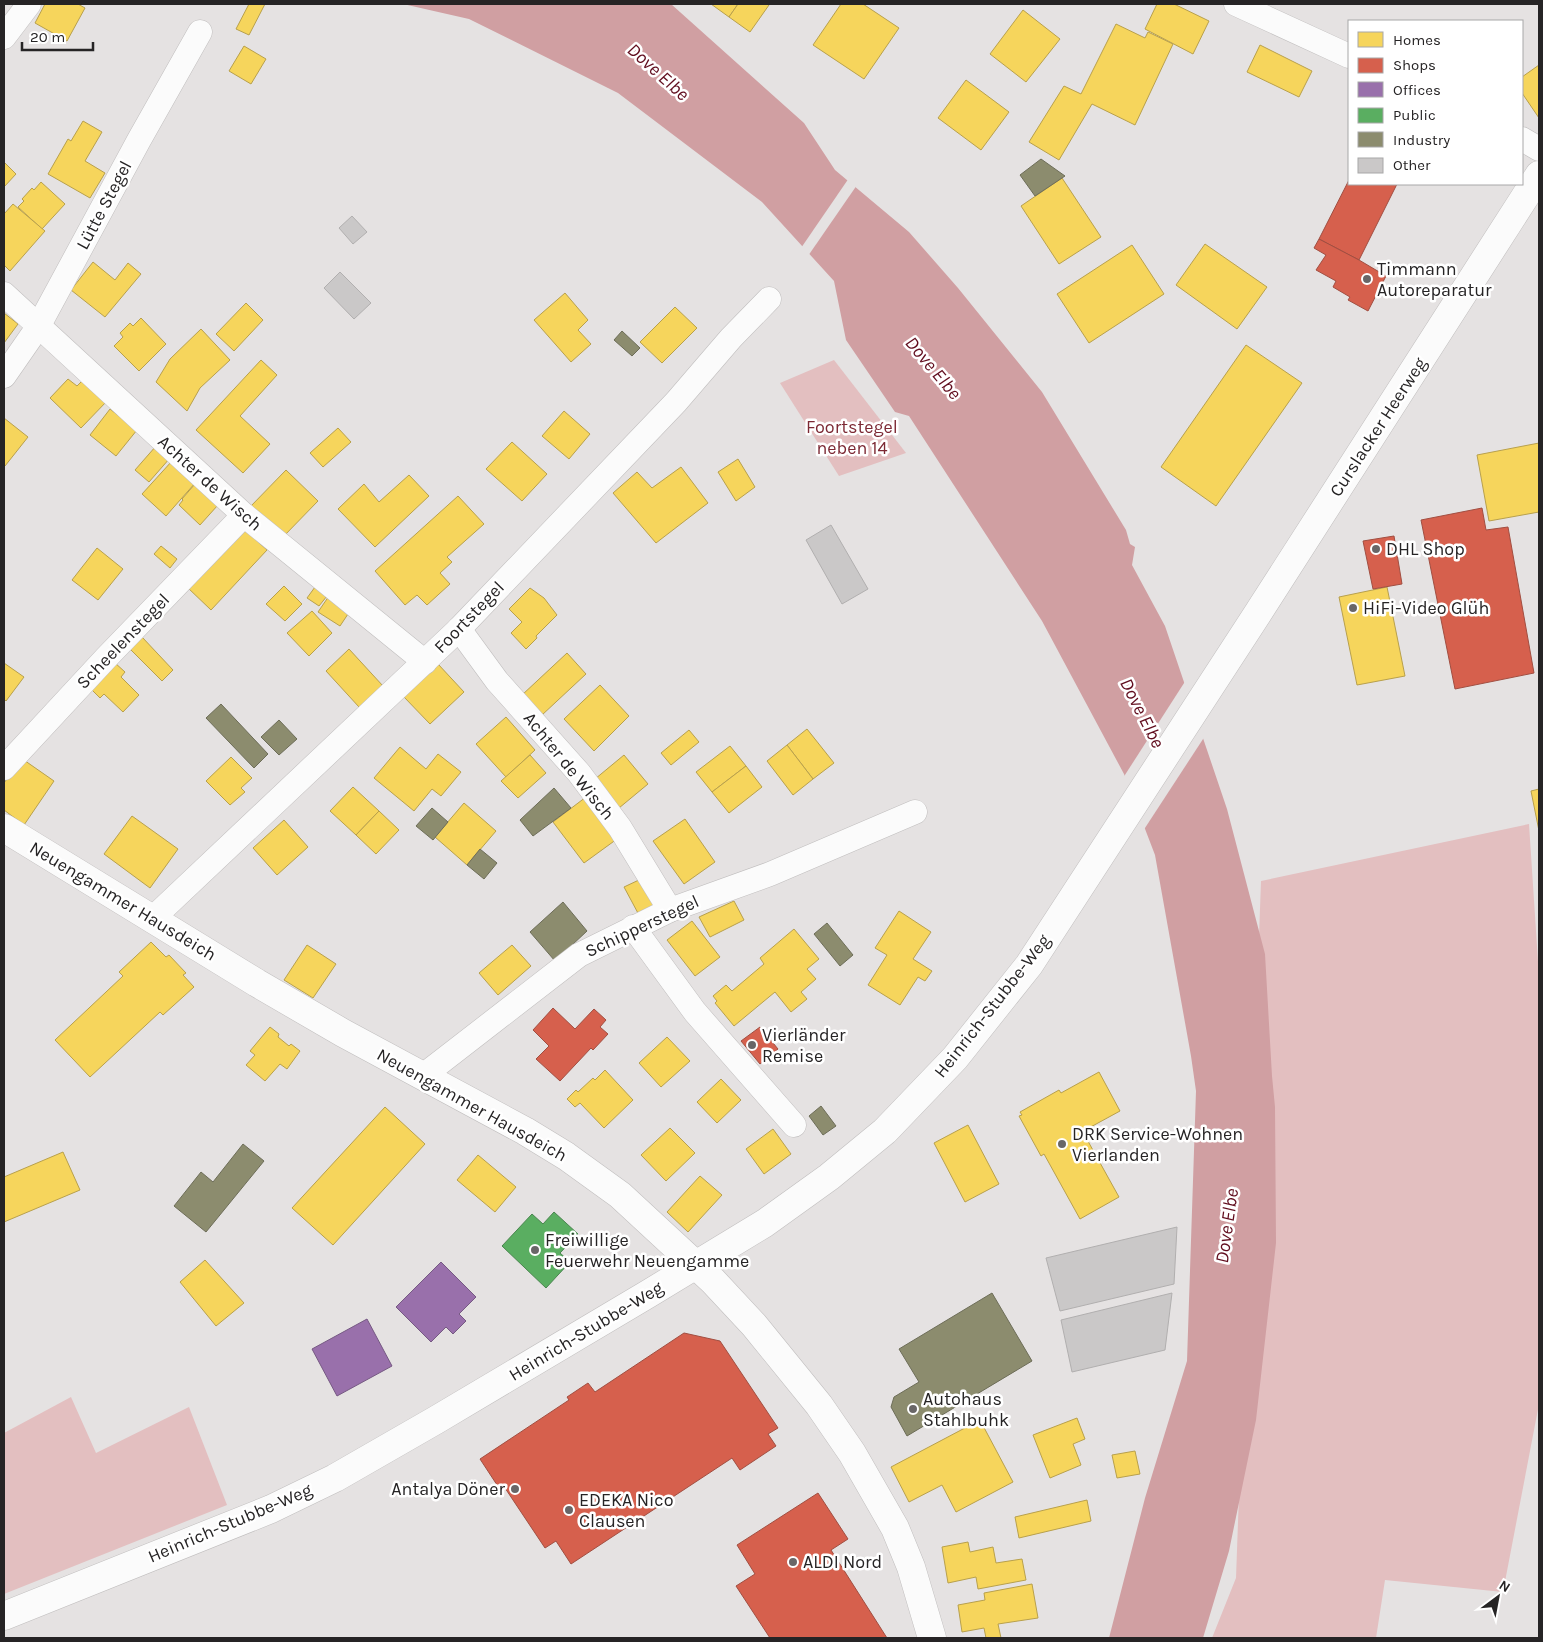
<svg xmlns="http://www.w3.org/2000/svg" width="1543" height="1642" font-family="Karla,sans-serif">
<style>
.green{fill:#e3bfc0}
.water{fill:#d09fa2}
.pier{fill:#e5e2e2}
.homes{fill:#f6d55c;stroke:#b8a04c}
.shops{fill:#d6604d;stroke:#a14e41}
.offices{fill:#9970ab;stroke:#765983}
.public{fill:#5aae61;stroke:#4a854f}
.industry{fill:#8c8c6e;stroke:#6d6d58}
.building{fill:#cac8c8;stroke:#b1afaf}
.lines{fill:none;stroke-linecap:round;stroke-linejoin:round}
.minor-casing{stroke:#c0bebe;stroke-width:25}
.tertiary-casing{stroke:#c0bebe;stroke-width:29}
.secondary-casing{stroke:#c0bebe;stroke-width:29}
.minor{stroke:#fbfbfb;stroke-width:24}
.tertiary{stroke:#fbfbfb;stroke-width:28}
.secondary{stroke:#fbfbfb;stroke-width:28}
.poi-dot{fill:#696667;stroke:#fff;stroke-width:2}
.labels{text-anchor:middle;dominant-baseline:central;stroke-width:5;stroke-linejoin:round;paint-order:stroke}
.street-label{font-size:18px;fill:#262425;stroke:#fff}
.poi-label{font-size:18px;fill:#262425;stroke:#fff;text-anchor:start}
.park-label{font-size:18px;fill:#7c2934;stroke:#fff}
.water-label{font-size:19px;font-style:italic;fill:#610d1e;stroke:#fff}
</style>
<rect width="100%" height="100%" fill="#e5e2e2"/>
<!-- green -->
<g class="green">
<path d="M 834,360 L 906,453 L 839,476 L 780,383 Z"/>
<path d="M 1529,824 L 1539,977 L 1539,1404 L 1503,1592 L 1385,1580 L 1376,1638 L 1212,1638 L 1236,1578 L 1261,881 Z"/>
<path d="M 71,1397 L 96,1453 L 189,1407 L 227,1505 L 4,1594 L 4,1433 Z"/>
</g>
<!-- water -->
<path class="water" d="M 403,4 L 671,4 L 804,123 L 835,170 L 909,232 L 958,288 L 1042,392 L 1126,530 L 1130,544 L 1135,547 L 1132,565 L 1165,626 L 1227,809 L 1265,954 L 1272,1076 L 1275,1107 L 1276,1243 L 1256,1420 L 1229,1551 L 1203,1638 L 1109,1638 L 1145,1498 L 1187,1361 L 1196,1091 L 1191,1056 L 1155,855 L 1124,774 L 1042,621 L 909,416 L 895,412 L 846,340 L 834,281 L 762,202 L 618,93 L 469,19 Z"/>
<!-- pier -->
<g class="pier">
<path d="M 849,178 L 857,185 L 808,256 L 801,248 Z"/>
<path d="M 1186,680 L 1205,736 L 1143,831 L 1123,778 Z"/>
</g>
<!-- homes -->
<g class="homes">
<path d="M 45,4 L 78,4 L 85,8 L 67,41 L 35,23 Z"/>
<path d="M 249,4 L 265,4 L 249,35 L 236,29 Z"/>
<path d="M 711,4 L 738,4 L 729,17 Z"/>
<path d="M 738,4 L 767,4 L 769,5 L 750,32 L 729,17 Z"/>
<path d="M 841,4 L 863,4 L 899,28 L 864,79 L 813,45 Z"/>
<path d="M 1157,4 L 1174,4 L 1209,21 L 1193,54 L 1145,29 Z"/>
<path d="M 1023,10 L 1060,39 L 1026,82 L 990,54 Z"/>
<path d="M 1116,24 L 1145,38 L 1148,32 L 1173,44 L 1135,125 L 1092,104 L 1059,160 L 1029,142 L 1064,86 L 1081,94 Z"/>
<path d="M 1260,45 L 1312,71 L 1299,97 L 1247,72 Z"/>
<path d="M 244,46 L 266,59 L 251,84 L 229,71 Z"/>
<path d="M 1539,65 L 1539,118 L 1522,93 L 1522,77 Z"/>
<path d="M 966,80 L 1009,112 L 981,150 L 938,118 Z"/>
<path d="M 83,121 L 102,132 L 85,161 L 105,173 L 90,198 L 48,174 L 68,139 L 71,141 Z"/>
<path d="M 4,162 L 16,174 L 4,187 Z"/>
<path d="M 1062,178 L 1101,237 L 1059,264 L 1021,206 Z"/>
<path d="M 41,182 L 65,204 L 42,229 L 18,207 L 24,201 L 22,199 L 32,188 L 34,190 Z"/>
<path d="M 13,204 L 45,231 L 10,271 L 4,265 L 4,214 Z"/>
<path d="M 1205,244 L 1267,287 L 1237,329 L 1176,285 Z"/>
<path d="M 1132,245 L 1164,294 L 1089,343 L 1057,294 Z"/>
<path d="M 93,262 L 115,280 L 128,263 L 141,274 L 105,317 L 71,290 Z"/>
<path d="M 565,293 L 588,320 L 578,330 L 591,344 L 571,362 L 534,320 Z"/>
<path d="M 246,303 L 263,320 L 234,351 L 216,334 Z"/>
<path d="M 675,307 L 697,328 L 662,363 L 640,342 Z"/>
<path d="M 4,313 L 18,324 L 4,343 Z"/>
<path d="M 141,318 L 166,344 L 139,371 L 114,346 L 123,337 L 120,333 L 130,323 L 133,326 Z"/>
<path d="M 201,329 L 230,360 L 200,388 L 187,411 L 156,382 L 170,359 Z"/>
<path d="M 1246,345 L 1302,383 L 1216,506 L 1161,467 Z"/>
<path d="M 261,360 L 277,375 L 240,416 L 270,444 L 243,473 L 196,430 Z"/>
<path d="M 85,378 L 108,400 L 81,428 L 50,398 L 68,379 L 77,386 Z"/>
<path d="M 110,409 L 137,430 L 116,456 L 90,435 Z"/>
<path d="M 564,411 L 590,434 L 569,459 L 542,436 Z"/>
<path d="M 4,418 L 28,437 L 5,466 L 4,466 Z"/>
<path d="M 338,428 L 351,442 L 323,467 L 310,453 Z"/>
<path d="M 512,442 L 547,474 L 522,501 L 486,469 Z"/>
<path d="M 1539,443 L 1539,512 L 1489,521 L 1477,455 Z"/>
<path d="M 156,446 L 170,458 L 149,482 L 135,470 Z"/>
<path d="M 738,459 L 755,487 L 736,501 L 718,472 Z"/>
<path d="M 172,461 L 196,482 L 166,516 L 142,494 Z"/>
<path d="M 681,467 L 708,503 L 656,543 L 613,493 L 637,472 L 652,488 Z"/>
<path d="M 286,470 L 318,501 L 282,538 L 250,507 Z"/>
<path d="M 409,475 L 429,496 L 375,547 L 338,509 L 364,484 L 379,502 Z"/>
<path d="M 195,484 L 218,505 L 200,525 L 179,505 L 183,500 L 182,499 Z"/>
<path d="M 458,496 L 484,524 L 447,557 L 452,562 L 440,573 L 450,584 L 427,605 L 417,595 L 405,605 L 375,571 Z"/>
<path d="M 243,528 L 267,550 L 211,610 L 187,587 Z"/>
<path d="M 161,546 L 177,559 L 170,568 L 154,554 Z"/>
<path d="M 97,548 L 123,569 L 98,600 L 72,580 Z"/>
<path d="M 284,586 L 302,604 L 285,621 L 266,604 Z"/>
<path d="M 315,587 L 327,596 L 319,606 L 307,598 Z"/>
<path d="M 1387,587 L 1405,676 L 1357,685 L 1339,597 Z"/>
<path d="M 530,588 L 544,598 L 557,615 L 536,636 L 537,638 L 526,649 L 511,633 L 522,622 L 509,609 Z"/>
<path d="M 329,596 L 350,611 L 340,626 L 318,612 Z"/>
<path d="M 312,611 L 332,633 L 309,656 L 287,633 Z"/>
<path d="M 142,637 L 173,670 L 162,681 L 130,649 Z"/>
<path d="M 349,649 L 383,686 L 359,707 L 326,671 Z"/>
<path d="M 567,653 L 586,674 L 542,715 L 522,695 Z"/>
<path d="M 114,662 L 125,672 L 121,677 L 139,695 L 123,712 L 104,694 L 100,698 L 90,688 Z"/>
<path d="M 4,663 L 24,677 L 6,701 L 4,699 Z"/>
<path d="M 438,664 L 464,692 L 430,724 L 404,697 Z"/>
<path d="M 600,685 L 629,716 L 594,751 L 564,719 Z"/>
<path d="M 506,717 L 535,750 L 506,777 L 476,744 Z"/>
<path d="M 807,729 L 834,763 L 813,779 L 787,745 Z"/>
<path d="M 689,730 L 699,742 L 671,765 L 661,753 Z"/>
<path d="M 787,745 L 813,779 L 793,795 L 767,761 Z"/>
<path d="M 730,746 L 746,766 L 712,792 L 696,772 Z"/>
<path d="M 400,747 L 426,769 L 438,754 L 461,772 L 441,796 L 432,789 L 414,811 L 374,778 Z"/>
<path d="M 530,755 L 546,773 L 518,798 L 501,781 Z"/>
<path d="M 624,755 L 648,784 L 619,808 L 595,779 Z"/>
<path d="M 231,757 L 252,778 L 241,788 L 245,792 L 230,805 L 206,781 Z"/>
<path d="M 21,758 L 54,781 L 24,825 L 4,810 L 4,783 Z"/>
<path d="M 746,766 L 762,787 L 729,813 L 712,792 Z"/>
<path d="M 353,787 L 379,811 L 356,835 L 330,811 Z"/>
<path d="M 1539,789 L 1539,831 L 1531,791 Z"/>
<path d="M 586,797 L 617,839 L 584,863 L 553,822 Z"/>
<path d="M 464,803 L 496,831 L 467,865 L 435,837 Z"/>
<path d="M 379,811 L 399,830 L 376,854 L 356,835 Z"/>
<path d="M 132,816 L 178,849 L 150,888 L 104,854 Z"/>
<path d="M 685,819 L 715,862 L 684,884 L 653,841 Z"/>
<path d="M 284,820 L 308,847 L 277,875 L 253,848 Z"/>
<path d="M 641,879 L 655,907 L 639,915 L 624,887 Z"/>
<path d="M 734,901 L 744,920 L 710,937 L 699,917 Z"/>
<path d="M 899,911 L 931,932 L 913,959 L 932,971 L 925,981 L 918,977 L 900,1005 L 868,985 L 887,955 L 875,948 Z"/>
<path d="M 692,921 L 720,957 L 695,976 L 667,940 Z"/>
<path d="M 794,929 L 819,959 L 807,969 L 816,979 L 801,992 L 807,999 L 791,1012 L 775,992 L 734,1026 L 715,1003 L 717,1001 L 713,996 L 726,985 L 732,991 L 764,964 L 760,958 Z"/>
<path d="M 151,942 L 166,957 L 169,955 L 186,973 L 183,975 L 194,987 L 163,1015 L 160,1012 L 90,1077 L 55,1040 L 123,976 L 119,972 Z"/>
<path d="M 307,945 L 336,964 L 313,998 L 284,980 Z"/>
<path d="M 512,945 L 531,966 L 498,995 L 479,973 Z"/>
<path d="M 270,1027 L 279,1034 L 278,1037 L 289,1046 L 291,1044 L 300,1051 L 287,1069 L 280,1064 L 265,1081 L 246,1065 L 255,1055 L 250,1051 Z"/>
<path d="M 667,1037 L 690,1061 L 661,1087 L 639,1063 Z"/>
<path d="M 605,1070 L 633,1100 L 604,1128 L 580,1103 L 575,1107 L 567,1099 L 576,1090 L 578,1092 L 593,1078 L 595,1080 Z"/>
<path d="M 1099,1072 L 1120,1111 L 1087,1129 L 1084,1134 L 1119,1197 L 1080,1219 L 1044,1154 L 1041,1156 L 1019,1116 L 1022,1115 L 1020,1112 L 1059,1090 L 1061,1093 Z"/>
<path d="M 721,1079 L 741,1100 L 717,1123 L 697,1102 Z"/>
<path d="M 385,1107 L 425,1144 L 333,1245 L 292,1208 Z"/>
<path d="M 968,1125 L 999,1184 L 965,1202 L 934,1143 Z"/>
<path d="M 670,1128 L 695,1153 L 666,1181 L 641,1155 Z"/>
<path d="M 773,1129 L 791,1154 L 764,1174 L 746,1149 Z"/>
<path d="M 63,1152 L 80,1190 L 4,1222 L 4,1177 Z"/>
<path d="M 478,1155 L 516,1187 L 495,1212 L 457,1180 Z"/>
<path d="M 700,1176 L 722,1195 L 688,1232 L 667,1212 Z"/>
<path d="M 205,1260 L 244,1303 L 216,1326 L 180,1282 Z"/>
<path d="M 1077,1418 L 1085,1439 L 1073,1444 L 1081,1465 L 1050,1478 L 1033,1435 Z"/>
<path d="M 980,1420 L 1013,1482 L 956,1512 L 942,1485 L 909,1502 L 891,1467 Z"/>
<path d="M 1135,1451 L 1140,1474 L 1117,1478 L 1112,1455 Z"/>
<path d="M 1087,1500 L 1091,1521 L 1019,1538 L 1015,1517 Z"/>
<path d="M 968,1542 L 970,1552 L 993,1547 L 996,1563 L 1022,1559 L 1026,1580 L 978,1589 L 976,1577 L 948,1583 L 942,1547 Z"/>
<path d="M 1032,1584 L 1038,1618 L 998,1624 L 1001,1638 L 986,1638 L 984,1628 L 962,1632 L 958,1605 L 985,1600 L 984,1593 Z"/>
</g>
<!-- shops -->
<g class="shops">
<path d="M 1349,180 L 1349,184 L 1397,184 L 1359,260 L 1319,239 Z"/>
<path d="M 1319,239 L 1359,260 L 1386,276 L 1368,311 L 1348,300 L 1350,297 L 1333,287 L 1336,281 L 1316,270 L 1326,255 L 1314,248 Z"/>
<path d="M 1482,508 L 1486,530 L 1508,527 L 1534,673 L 1455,689 L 1421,520 Z"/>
<path d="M 1394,536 L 1402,584 L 1373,589 L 1363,541 Z"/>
<path d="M 553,1008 L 575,1029 L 594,1009 L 606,1020 L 600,1027 L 608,1034 L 593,1050 L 591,1048 L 560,1081 L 536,1059 L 549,1046 L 533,1030 Z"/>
<path d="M 760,1027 L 778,1049 L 760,1064 L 741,1041 Z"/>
<path d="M 684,1333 L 720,1341 L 778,1428 L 768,1434 L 776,1446 L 740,1470 L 732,1458 L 571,1564 L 556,1541 L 545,1548 L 505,1488 L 501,1491 L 480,1459 L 569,1400 L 567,1397 L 588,1383 L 595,1392 Z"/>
<path d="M 818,1493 L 848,1539 L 831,1550 L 887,1638 L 770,1638 L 736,1586 L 755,1574 L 737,1545 Z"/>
</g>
<!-- offices -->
<g class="offices">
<path d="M 441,1262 L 476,1297 L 459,1314 L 466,1321 L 453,1334 L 446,1327 L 431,1342 L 396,1307 Z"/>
<path d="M 367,1319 L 392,1366 L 337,1396 L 312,1349 Z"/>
</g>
<!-- public -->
<path class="public" d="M 554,1212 L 578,1234 L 560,1253 L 570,1262 L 546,1288 L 502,1246 L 532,1214 L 543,1224 Z"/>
<!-- industry -->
<g class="industry">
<path d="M 1041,159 L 1065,176 L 1035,196 L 1020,175 Z"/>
<path d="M 622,331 L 640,348 L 632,356 L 614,340 Z"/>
<path d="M 221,704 L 268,754 L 254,768 L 206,718 Z"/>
<path d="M 279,720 L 297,739 L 279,755 L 261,737 Z"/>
<path d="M 554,788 L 571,808 L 533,836 L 520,820 Z"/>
<path d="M 432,808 L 448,822 L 433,840 L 416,826 Z"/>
<path d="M 480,849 L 497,863 L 484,879 L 467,865 Z"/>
<path d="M 563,902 L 587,931 L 555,961 L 530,932 Z"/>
<path d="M 827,923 L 853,955 L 840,966 L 814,934 Z"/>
<path d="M 821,1106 L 836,1126 L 823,1135 L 809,1116 Z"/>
<path d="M 243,1144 L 264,1161 L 206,1232 L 174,1206 L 201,1172 L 213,1182 Z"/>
<path d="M 992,1293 L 1032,1361 L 907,1436 L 891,1407 L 894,1397 L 919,1382 L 899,1349 Z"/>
</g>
<!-- building -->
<g class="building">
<path d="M 352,216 L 367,232 L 353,244 L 339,228 Z"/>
<path d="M 340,272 L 371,303 L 354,319 L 324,288 Z"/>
<path d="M 831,525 L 868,589 L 842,604 L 806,540 Z"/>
<path d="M 1177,1227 L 1174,1284 L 1060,1311 L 1046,1258 Z"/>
<path d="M 1172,1293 L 1165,1350 L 1072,1372 L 1061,1320 Z"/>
</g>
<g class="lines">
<defs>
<g id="minor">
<path d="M 1236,4 L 1349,56"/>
<path d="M 4,37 L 29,4"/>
<path d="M 1522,139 L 1539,149"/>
<path d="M 4,294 L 244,515 L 425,662"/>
<path d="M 4,376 L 38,327 L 139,140 L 200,32"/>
<path d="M 459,629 L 497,681 L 579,773 L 620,828 L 670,910"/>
<path d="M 4,768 L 106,658 L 244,515"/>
<path d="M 152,919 L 459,629 L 676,402 L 731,338 L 769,299"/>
<path d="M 633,927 L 695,1012 L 794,1125"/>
<path d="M 424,1075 L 579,955 L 670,910 L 770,874 L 915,812"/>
</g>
<path id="tertiary" d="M 4,828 L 257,983 L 343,1033 L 525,1131 L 566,1156 L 620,1195 L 713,1281 L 754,1325 L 819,1405 L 852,1453 L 895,1528 L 911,1567 L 932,1638"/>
<path id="secondary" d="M 4,1616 L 271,1509 L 335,1478 L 436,1420 L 648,1294 L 765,1223 L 829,1177 L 885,1131 L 955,1058 L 1029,965 L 1258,613 L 1539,175"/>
</defs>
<!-- minor casing -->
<use href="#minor" class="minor-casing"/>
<!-- tertiary casing -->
<use href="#tertiary" class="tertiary-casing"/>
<!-- secondary casing -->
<use href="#secondary" class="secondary-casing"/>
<!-- minor -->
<use href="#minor" class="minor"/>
<!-- tertiary -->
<use href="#tertiary" class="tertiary"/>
<!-- secondary -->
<use href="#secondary" class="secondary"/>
</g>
<!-- markers -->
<g class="poi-dot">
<circle cx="1367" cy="279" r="5"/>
<circle cx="1376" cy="549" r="5"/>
<circle cx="1353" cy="608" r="5"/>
<circle cx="752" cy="1045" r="5"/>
<circle cx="1062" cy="1144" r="5"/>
<circle cx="535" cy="1250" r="5"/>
<circle cx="913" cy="1409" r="5"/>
<circle cx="515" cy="1489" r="5"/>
<circle cx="569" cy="1510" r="5"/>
<circle cx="793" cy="1562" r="5"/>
</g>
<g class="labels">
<!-- street labels -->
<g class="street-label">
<text transform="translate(104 205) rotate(-62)">Lütte Stegel</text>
<text transform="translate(1378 427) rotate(-57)">Curslacker Heerweg</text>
<text transform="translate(210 483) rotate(42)">Achter de Wisch</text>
<text transform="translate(469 617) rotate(-46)">Foortstegel</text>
<text transform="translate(123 641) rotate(-46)">Scheelenstegel</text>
<text transform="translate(569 766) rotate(51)">Achter de Wisch</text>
<text transform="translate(123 901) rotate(31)">Neuengammer Hausdeich</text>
<text transform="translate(642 926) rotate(-25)">Schipperstegel</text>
<text transform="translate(992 1006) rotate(-52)">Heinrich-Stubbe-Weg</text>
<text transform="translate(472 1105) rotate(29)">Neuengammer Hausdeich</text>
<text transform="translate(586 1331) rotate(-31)">Heinrich-Stubbe-Weg</text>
<text transform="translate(230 1523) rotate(-23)">Heinrich-Stubbe-Weg</text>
</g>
<!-- poi labels -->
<g class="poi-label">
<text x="1377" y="269">Timmann<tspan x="1377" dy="21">Autoreparatur</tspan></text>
<text x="1386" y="549">DHL Shop</text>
<text x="1363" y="608">HiFi-Video Glüh</text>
<text x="762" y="1035">Vierländer<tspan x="762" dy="21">Remise</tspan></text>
<text x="1072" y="1134">DRK Service-Wohnen<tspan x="1072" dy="21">Vierlanden</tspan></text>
<text x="545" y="1240">Freiwillige<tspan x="545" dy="21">Feuerwehr Neuengamme</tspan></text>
<text x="923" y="1399">Autohaus<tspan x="923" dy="21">Stahlbuhk</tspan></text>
<text x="505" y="1489" text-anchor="end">Antalya Döner</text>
<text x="579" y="1500">EDEKA Nico<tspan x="579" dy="21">Clausen</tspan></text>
<text x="803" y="1562">ALDI Nord</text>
</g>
<!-- park labels -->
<g class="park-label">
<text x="852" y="427">Foortstegel<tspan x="852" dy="21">neben 14</tspan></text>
</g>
<!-- water labels -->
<g class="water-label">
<text transform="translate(658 72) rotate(42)">Dove Elbe</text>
<text transform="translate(933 368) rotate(50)">Dove Elbe</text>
<text transform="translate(1142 713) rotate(63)">Dove Elbe</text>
<text transform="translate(1227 1226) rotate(-82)">Dove Elbe</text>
</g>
</g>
<!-- border -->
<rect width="1543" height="1642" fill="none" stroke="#262425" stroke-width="10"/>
<!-- legend -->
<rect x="1348" y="20" width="175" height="165" fill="#ffffff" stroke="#a8a7a8"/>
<rect x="1358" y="32" width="25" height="15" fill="#f6d55c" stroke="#a8a7a8"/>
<text x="1393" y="45" font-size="15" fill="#262425">Homes</text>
<rect x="1358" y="58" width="25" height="15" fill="#d6604d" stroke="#a8a7a8"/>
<text x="1393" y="70" font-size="15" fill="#262425">Shops</text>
<rect x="1358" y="82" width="25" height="15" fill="#9970ab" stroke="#a8a7a8"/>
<text x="1393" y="95" font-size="15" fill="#262425">Offices</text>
<rect x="1358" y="108" width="25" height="15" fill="#5aae61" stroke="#a8a7a8"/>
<text x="1393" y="120" font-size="15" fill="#262425">Public</text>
<rect x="1358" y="132" width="25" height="15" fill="#8c8c6e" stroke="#a8a7a8"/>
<text x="1393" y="145" font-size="15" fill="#262425">Industry</text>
<rect x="1358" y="158" width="25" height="15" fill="#cac8c8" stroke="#a8a7a8"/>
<text x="1393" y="170" font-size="15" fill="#262425">Other</text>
<!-- north arrow -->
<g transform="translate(1498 1597) rotate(32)" stroke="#ffffff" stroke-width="4" paint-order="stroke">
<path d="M0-4L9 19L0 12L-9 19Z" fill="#262425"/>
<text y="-8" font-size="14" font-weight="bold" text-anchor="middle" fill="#262425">N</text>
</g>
<!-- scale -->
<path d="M22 42v8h71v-8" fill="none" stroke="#262425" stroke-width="2.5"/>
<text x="30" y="42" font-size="15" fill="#262425" stroke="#ffffff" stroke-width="4" paint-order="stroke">20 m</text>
</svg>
